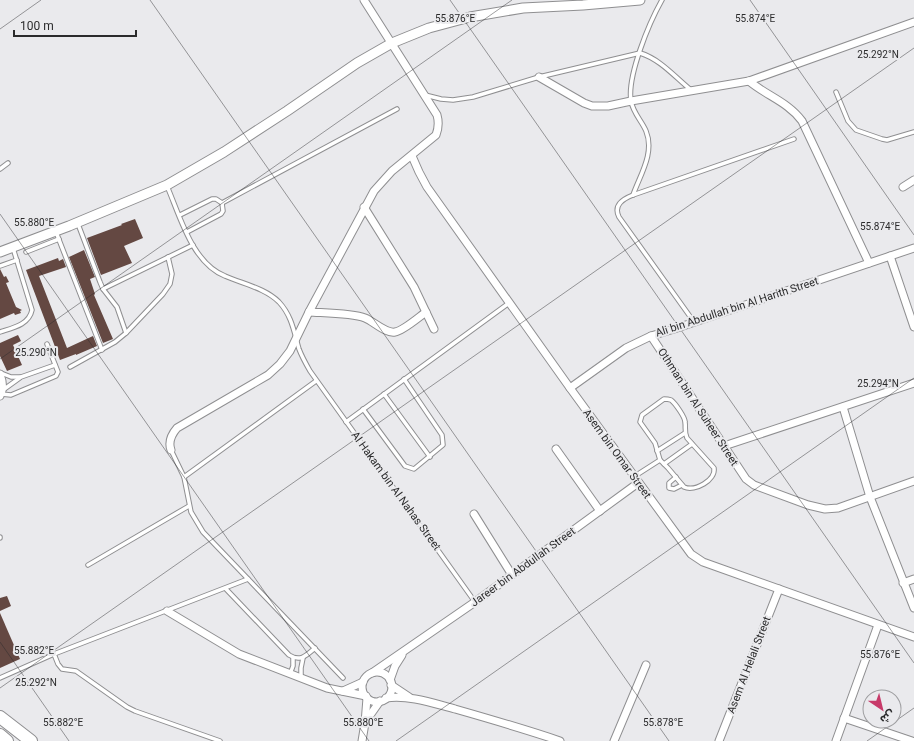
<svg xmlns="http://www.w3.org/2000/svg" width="914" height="741" font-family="Roboto,'Noto Sans Arabic',sans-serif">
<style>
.building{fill:#644842}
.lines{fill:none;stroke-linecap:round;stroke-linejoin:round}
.lane-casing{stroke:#8f8f91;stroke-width:5.5}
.street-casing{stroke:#8f8f91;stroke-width:9}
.secondary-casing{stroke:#8f8f91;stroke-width:11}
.highway-casing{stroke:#8f8f91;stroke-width:14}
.lane{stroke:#fff;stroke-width:3.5}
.street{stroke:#fff;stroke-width:7}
.secondary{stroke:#fff;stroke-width:9}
.highway{stroke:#fff;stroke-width:12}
.ticks{fill:none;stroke:#2b2b2c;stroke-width:1;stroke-opacity:0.45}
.labels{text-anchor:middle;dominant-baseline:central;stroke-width:4;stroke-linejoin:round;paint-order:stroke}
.street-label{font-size:11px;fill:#2b2b2c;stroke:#eaeaed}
.ticks-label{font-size:10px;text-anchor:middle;fill:#2b2b2c;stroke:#eaeaed;stroke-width:4;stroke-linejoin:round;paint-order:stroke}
</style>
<rect width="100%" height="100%" fill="#eaeaed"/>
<!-- building -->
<g class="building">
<path d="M 135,219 L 143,238 L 124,246 L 132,263 L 101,275 L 87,238 L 122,225 L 121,224 Z"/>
<path d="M 84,250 L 95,277 L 90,279 L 95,294 L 94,295 L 113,339 L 103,343 L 69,257 Z"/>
<path d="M 58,258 L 59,261 L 63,259 L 66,267 L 39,276 L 67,348 L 93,336 L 97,346 L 76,355 L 76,354 L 60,360 L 26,270 Z"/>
<path d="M 0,269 L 4,277 L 6,276 L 9,282 L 6,283 L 16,307 L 22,310 L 20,311 L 21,313 L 15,315 L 14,313 L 0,319 Z"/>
<path d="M 18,335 L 21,341 L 13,345 L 22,365 L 7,371 L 0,356 L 0,343 Z"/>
<path d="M 7,596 L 11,606 L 0,611 L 0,598 Z"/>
<path d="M 0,613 L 20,659 L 0,668 Z"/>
</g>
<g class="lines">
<defs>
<g id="lane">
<path d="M 836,92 L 848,121 L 856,130 L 882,139 L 887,140 L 914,132"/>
<path d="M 425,95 L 441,99 L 453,100 L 473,97 L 539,77 L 640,53 C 660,59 675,77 691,90"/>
<path d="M 0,169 L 8,163"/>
<path d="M 167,186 C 180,216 192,263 225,276 C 243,284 265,288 279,302 C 292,316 294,332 299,349 C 302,357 306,364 310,371 L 475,602"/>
<path d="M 633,195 C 640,175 655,153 646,131 C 642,121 633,113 631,101 C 627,76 649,23 662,0"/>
<path d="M 222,203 L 397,109"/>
<path d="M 180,215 L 212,199 L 216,199 L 222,203 L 223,211 L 221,214 L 187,232"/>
<path d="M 78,224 L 100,282 L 103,289 L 117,307 L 126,333"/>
<path d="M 56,232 L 102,350"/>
<path d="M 26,252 L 59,239"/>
<path d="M 0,266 L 17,260"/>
<path d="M 103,289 L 193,245"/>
<path d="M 694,322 L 619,217 C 613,205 623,199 633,195 L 794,139"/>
<path d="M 0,332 C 12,328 29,325 32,310 L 13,248"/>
<path d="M 70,367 L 115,342 L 126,333 L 163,294 L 170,284 L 172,274 L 168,257"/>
<path d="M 1,373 L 11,377 L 20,377"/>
<path d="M 3,390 L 21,377 L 55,365"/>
<path d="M 1,394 L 11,395 L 56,376 L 58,372 L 47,344"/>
<path d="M 384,394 L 430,457"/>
<path d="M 664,399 C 667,399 668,399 671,400 C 675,403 685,417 685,422 C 686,428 684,432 687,438 L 714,468 C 716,480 695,492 684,487 L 668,468 L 660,460 L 655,443 L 640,422 L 642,415 Z"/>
<path d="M 363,409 L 405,466 L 414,469 L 443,445 L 442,435 L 404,379"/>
<path d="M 346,422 L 509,303"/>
<path d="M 171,450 L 184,477 L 191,512 L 203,532 L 343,678"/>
<path d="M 657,451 L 685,433"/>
<path d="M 664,464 L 692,444"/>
<path d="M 635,476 L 660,460"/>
<path d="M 184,477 L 316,381"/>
<path d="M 676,477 L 669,483 L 669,488 L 674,489 L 682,485"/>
<path d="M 0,538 L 0,537"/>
<path d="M 88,565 L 189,506"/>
<path d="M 226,589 L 289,655 C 300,662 306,656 315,648"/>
<path d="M 54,654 L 58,664 L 62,669 L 76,671 L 127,707 L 135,711 L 220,741"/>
<path d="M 290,674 L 293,666 L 293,658"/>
<path d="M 0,678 L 54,654 L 248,579"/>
<path d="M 301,678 L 301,668 L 303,658"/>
</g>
<g id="street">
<path d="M 539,77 L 584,103 L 592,106 L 608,106 L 631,101 L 749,81 L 914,22"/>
<path d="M 749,81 C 767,96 788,102 802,121 L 869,263"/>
<path d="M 412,156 L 419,172 L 427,187 L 570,388 L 691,554 L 703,562 L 717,567 L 914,637"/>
<path d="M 903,187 L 914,180"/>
<path d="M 364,207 L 414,287 L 434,329"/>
<path d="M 890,256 L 914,327"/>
<path d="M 309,312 C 323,313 352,313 365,318 C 373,321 386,334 395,332 C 403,331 419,317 426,312"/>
<path d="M 651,336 L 746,479 L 754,485 L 808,505 L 825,509 L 838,508 L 914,481"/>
<path d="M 0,374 C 3,382 4,389 0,396"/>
<path d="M 570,388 L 626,348 L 651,336 L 674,329 L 914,248"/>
<path d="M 843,407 L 870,497 L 914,608"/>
<path d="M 724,446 L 914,383"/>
<path d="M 556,449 L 600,511"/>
<path d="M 171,450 C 168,442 171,435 177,428 L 268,375 L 280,364 L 290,351 L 309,312 L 374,191 L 392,171 L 436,135 C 439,127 439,122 437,115 L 364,0"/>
<path d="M 474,514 L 512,575"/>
<path d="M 903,583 L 914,579"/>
<path d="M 167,611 L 239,654 L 327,688 L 366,696"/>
<circle cx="377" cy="687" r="15"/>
<path d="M 372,673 L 475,602 L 638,483"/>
<path d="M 390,680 L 395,666 L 402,655"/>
<path d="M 391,685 L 409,697"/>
<path d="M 343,691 L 363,682"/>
<path d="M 386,698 C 410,695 432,703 455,709 C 490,719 525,729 560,741"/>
<path d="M 844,718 L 912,741"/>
<path d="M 366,721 L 380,701"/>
<path d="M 362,741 L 365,723 L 367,698"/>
<path d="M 614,741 L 646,665"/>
<path d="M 719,741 L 779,589"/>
<path d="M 836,741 L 878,625"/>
</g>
<path id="secondary" d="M 0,252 L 69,226 L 167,185 L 224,152 L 287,111 L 357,63 L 392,43 L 429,28 L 470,17 L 523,8 L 583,5 L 640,0"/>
<g id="highway">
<path d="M 0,717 L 31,741"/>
<path d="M 0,735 L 7,741"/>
</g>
</defs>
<!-- lane casing -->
<use href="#lane" class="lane-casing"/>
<!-- street casing -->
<use href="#street" class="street-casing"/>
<!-- secondary casing -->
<use href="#secondary" class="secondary-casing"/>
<!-- highway casing -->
<use href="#highway" class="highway-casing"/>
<!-- lane -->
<use href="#lane" class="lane"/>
<!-- street -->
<use href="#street" class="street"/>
<!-- secondary -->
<use href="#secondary" class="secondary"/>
<!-- highway -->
<use href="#highway" class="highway"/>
</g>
<!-- ticks -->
<path class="ticks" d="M 150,0 L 669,741M 450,0 L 914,663M 750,0 L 914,235M 0,29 L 41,0M 0,214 L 369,741M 0,359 L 512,0M 0,642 L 69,741M 0,688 L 914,48M 396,741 L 914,378M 867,741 L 914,708"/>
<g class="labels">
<!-- street labels -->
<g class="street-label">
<text transform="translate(737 307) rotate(-18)">Ali bin Abdullah bin Al Harith Street</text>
<text transform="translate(698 407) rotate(57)">Othman bin Al Suheer Street</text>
<text transform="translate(617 454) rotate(54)">Asem bin Omar Street</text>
<text transform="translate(396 491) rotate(54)">Al Hakam bin Al Nahas Street</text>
<text transform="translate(523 567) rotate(-36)">Jareer bin Abdullah Street</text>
<text transform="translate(749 665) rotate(-69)">Asem Al Helali Street</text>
</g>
</g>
<g class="ticks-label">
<text x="455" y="22">55.876°E</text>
<text x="755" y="22">55.874°E</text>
<text x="878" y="58">25.292°N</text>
<text x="34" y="226">55.880°E</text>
<text x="880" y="230">55.874°E</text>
<text x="36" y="356">25.290°N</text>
<text x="878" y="387">25.294°N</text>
<text x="34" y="654">55.882°E</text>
<text x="880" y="658">55.876°E</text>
<text x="36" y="686">25.292°N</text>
<text x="63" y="726">55.882°E</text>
<text x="363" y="726">55.880°E</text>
<text x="663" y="726">55.878°E</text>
</g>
<!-- north arrow -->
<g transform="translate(882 709) rotate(145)"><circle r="19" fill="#eaeaed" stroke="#9e9ea0"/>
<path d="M0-3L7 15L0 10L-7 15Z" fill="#c73a69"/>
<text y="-6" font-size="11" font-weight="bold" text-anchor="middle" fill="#2b2b2c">ش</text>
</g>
<!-- scale -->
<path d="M14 30v6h122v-6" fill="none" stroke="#2b2b2c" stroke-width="2"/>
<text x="20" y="30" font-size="12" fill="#2b2b2c" stroke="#eaeaed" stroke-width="3" paint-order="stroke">100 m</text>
</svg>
